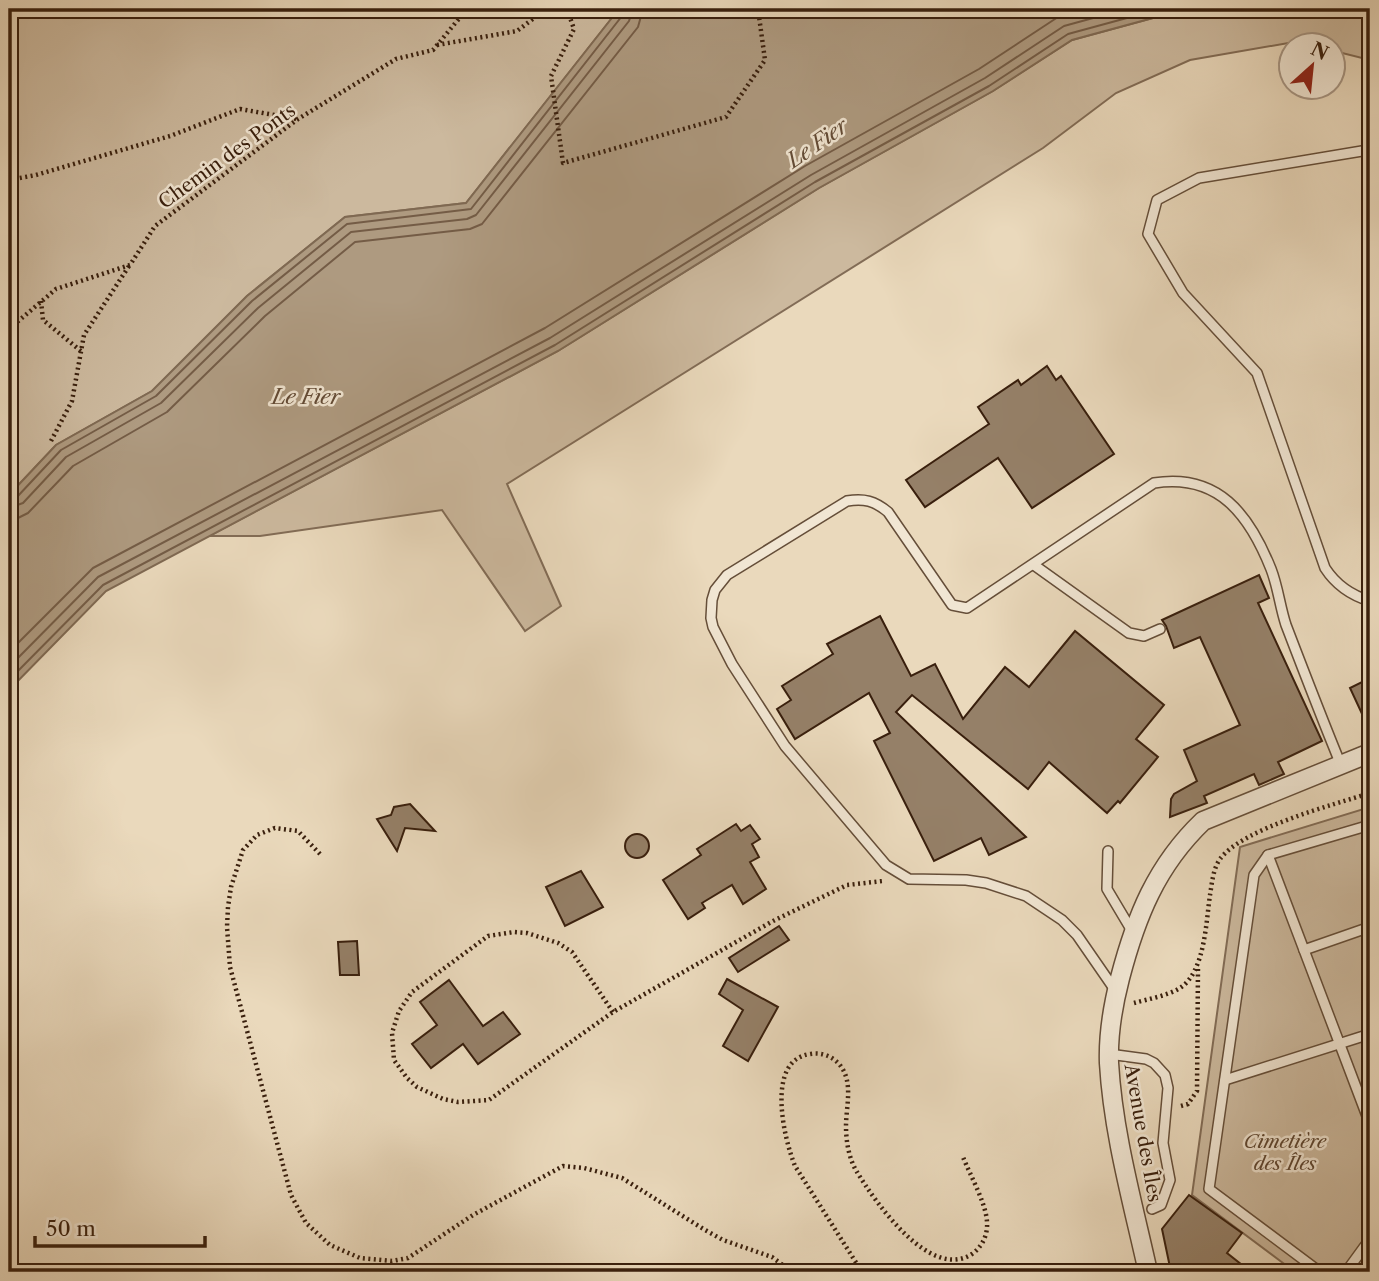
<svg xmlns="http://www.w3.org/2000/svg" width="1379" height="1281" font-family="'Libre Caslon Text',serif">
<style>
.green{fill:#ccb99e;stroke:#826c56;stroke-width:2}
.water{fill:#ae9a80;stroke:#7f6952;stroke-width:2}
.lines{fill:none;stroke-linecap:round;stroke-linejoin:round}
.shore{stroke:#745c46;stroke-width:2}
.building{fill:#958068;stroke:#391f0d;stroke-width:2}
.service-casing{stroke:#654e39;stroke-width:12}
.minor-casing{stroke:#654e39;stroke-width:21}
.path{stroke:#391f0d;stroke-width:4.5;stroke-dasharray:2 3.5;stroke-linecap:butt}
.service{stroke:#f1e6d3;stroke-width:9}
.minor{stroke:#f1e6d3;stroke-width:18}
.labels{text-anchor:middle;dominant-baseline:central;stroke-width:5;stroke-linejoin:round;paint-order:stroke}
.street-label{font-size:19px;fill:#391f0d;stroke:#f1e6d3}
.park-label{font-size:19px;font-style:italic;fill:#5e4631;stroke:#f1e6d3}
.water-label{font-size:21px;font-style:italic;fill:#624a35;stroke:#f1e6d3}
</style>
<rect width="100%" height="100%" fill="#ead9bc"/>
<filter id="stains"><feTurbulence type="fractalNoise" baseFrequency=".00286" numOctaves="4"/><feColorMatrix values="0 0 0 0 .2 0 0 0 0 .09 0 0 0 0 .02 0 0 0 .5 -.17"/></filter>
<radialGradient id="worn" r=".72"><stop offset=".6" stop-color="#630" stop-opacity="0"/><stop offset="1" stop-color="#630" stop-opacity=".3"/></radialGradient>
<!-- green -->
<g class="green">
<path d="M 9,9 L 619,9 L 466,203 L 345,217 L 247,296 L 152,391 L 56,445 L 9,495 Z"/>
<path d="M 1186,9 L 1370,9 L 1370,60 L 1334,51 L 1334,46 L 1310,45 L 1294,42 L 1190,60 L 1116,93 L 1043,148 L 507,484 L 561,606 L 525,631 L 442,510 L 260,536 L 209,536 L 558,351 L 819,188 L 993,91 L 1072,40 Z"/>
<path d="M 1370,807 L 1370,1272 L 1295,1272 L 1192,1195 L 1240,847 Z"/>
</g>
<!-- water -->
<path class="water" d="M 619,9 L 1186,9 L 1072,40 L 993,91 L 819,188 L 558,351 L 106,591 L 9,690 L 9,495 L 56,445 L 152,391 L 247,296 L 345,217 L 466,203 Z"/>
<g class="lines">
<!-- shore -->
<g class="shore">
<path d="M 9,499 L 17,497 L 61,450 L 156,396 L 252,301 L 347,224 L 471,209 L 622,16 L 624,9"/>
<path d="M 9,508 L 23,503 L 66,457 L 161,403 L 258,308 L 351,232 L 467,219 L 476,215 L 629,21 L 633,9"/>
<path d="M 9,519 L 18,518 L 28,513 L 73,466 L 167,412 L 265,316 L 355,242 L 470,229 L 482,224 L 638,27 L 643,9"/>
<path d="M 9,652 L 93,568 L 545,328 L 805,166 L 979,69 L 1058,17 L 1086,9"/>
<path d="M 9,667 L 98,577 L 550,338 L 811,175 L 985,78 L 1064,26 L 1126,9"/>
<path d="M 9,680 L 103,585 L 555,345 L 815,182 L 989,86 L 1068,34 L 1160,9"/>
</g>
</g>
<!-- building -->
<g class="building">
<path d="M 1047,366 L 1056,380 L 1061,376 L 1114,454 L 1032,508 L 998,458 L 925,507 L 906,480 L 989,424 L 978,407 L 1018,380 L 1021,385 Z"/>
<path d="M 1259,575 L 1269,598 L 1258,603 L 1322,741 L 1278,762 L 1284,774 L 1259,785 L 1254,774 L 1204,796 L 1207,803 L 1170,817 L 1171,799 L 1174,794 L 1197,781 L 1184,750 L 1240,725 L 1200,637 L 1174,648 L 1166,626 L 1162,620 Z"/>
<path d="M 880,616 L 911,676 L 935,664 L 963,719 L 1005,667 L 1029,687 L 1075,631 L 1164,705 L 1136,739 L 1158,757 L 1120,803 L 1118,801 L 1107,813 L 1049,762 L 1028,789 L 912,695 L 896,712 L 1026,837 L 989,855 L 981,838 L 934,861 L 874,741 L 890,733 L 869,693 L 795,739 L 777,709 L 791,700 L 782,686 L 833,654 L 827,644 Z"/>
<path d="M 1370,678 L 1370,731 L 1350,688 Z"/>
<path d="M 410,804 L 435,831 L 405,828 L 397,851 L 377,819 L 391,815 L 394,807 Z"/>
<path d="M 736,824 L 741,831 L 750,825 L 760,839 L 752,844 L 759,857 L 750,862 L 766,889 L 743,904 L 732,885 L 702,903 L 705,908 L 688,919 L 663,880 L 701,855 L 697,849 Z"/>
<circle cx="637" cy="846" r="12"/>
<path d="M 581,871 L 603,907 L 565,926 L 546,887 Z"/>
<path d="M 779,926 L 789,940 L 738,972 L 729,958 Z"/>
<path d="M 357,941 L 359,975 L 340,975 L 338,942 Z"/>
<path d="M 727,979 L 778,1007 L 748,1061 L 723,1046 L 743,1010 L 719,994 Z"/>
<path d="M 449,980 L 483,1026 L 503,1012 L 520,1034 L 478,1064 L 463,1044 L 431,1068 L 412,1044 L 437,1025 L 420,1002 Z"/>
<path d="M 1189,1195 L 1242,1233 L 1227,1253 L 1251,1272 L 1171,1272 L 1162,1229 Z"/>
</g>
<g class="lines">
<defs>
<g id="service">
<path d="M 1362,151 L 1199,178 L 1157,200 L 1148,234 L 1183,293 L 1257,373 L 1325,568 C 1336,585 1350,595 1370,601"/>
<path d="M 1034,565 L 1129,633 L 1144,636 L 1160,629"/>
<path d="M 1108,851 L 1107,889 L 1132,931"/>
<path d="M 1268,855 L 1370,1124"/>
<path d="M 1304,950 L 1370,927"/>
<path d="M 1115,990 L 1077,935 L 1062,920 L 1026,896 L 986,883 L 966,880 L 909,879 L 886,865 L 785,746 L 732,664 L 713,627 L 711,618 L 712,600 L 715,590 L 727,575 L 847,501 C 864,498 875,501 888,512 L 952,605 L 967,608 L 1154,483 C 1218,473 1249,514 1271,569 C 1278,587 1280,607 1286,625 C 1304,672 1322,719 1341,765"/>
<path d="M 1109,1054 L 1146,1059 L 1154,1063 L 1165,1075 L 1168,1088 L 1163,1143 L 1170,1180 L 1161,1205 L 1152,1209"/>
<path d="M 1225,1080 L 1370,1034"/>
<path d="M 1320,1272 L 1209,1189 L 1254,875 L 1268,855 L 1370,825"/>
<path d="M 1346,1272 L 1370,1239"/>
</g>
<path id="minor" d="M 1148,1272 C 1133,1204 1113,1133 1109,1063 C 1108,1035 1113,1005 1120,978 C 1136,917 1156,866 1203,821 L 1365,755"/>
</defs>
<!-- service casing -->
<use href="#service" class="service-casing"/>
<!-- minor casing -->
<use href="#minor" class="minor-casing"/>
<!-- path -->
<g class="path">
<path d="M 567,9 L 574,29 L 551,76 L 563,163 L 726,117 L 765,60 L 758,9"/>
<path d="M 437,45 L 517,31 L 546,9"/>
<path d="M 9,180 L 36,175 L 170,136 L 240,109 L 297,119"/>
<path d="M 41,301 L 43,320 L 81,351"/>
<path d="M 9,329 L 56,289 L 130,265 L 155,226 L 298,119 L 396,59 L 433,50 L 467,9"/>
<path d="M 51,441 L 72,401 L 84,335 L 129,266"/>
<path d="M 320,854 L 298,831 L 275,828 L 257,835 L 243,850 L 231,887 L 228,907 L 227,927 L 230,967 L 291,1195 L 306,1223 L 330,1245 L 360,1258 L 392,1261 L 408,1258 L 473,1215 L 563,1166 L 584,1168 L 622,1178 L 705,1230 L 723,1240 L 772,1257 L 792,1272"/>
<path d="M 1134,1003 C 1148,999 1167,996 1180,988 C 1205,972 1206,922 1210,895 C 1212,883 1213,869 1220,859 C 1243,828 1333,805 1370,793"/>
<path d="M 613,1012 L 572,952 L 558,943 L 527,933 L 514,932 L 488,936 L 412,992 L 399,1011 L 392,1033 L 394,1060 L 407,1078 L 417,1087 L 443,1099 L 458,1102 L 489,1100 L 613,1012 L 773,921 L 847,885 L 883,881"/>
<path d="M 1181,1106 L 1188,1104 L 1197,1091 L 1198,966"/>
<path d="M 862,1272 L 795,1166 C 784,1139 765,1060 810,1054 C 821,1052 832,1056 839,1064 C 854,1081 846,1106 846,1126 C 846,1142 849,1159 857,1172 C 876,1203 930,1281 972,1254 C 982,1247 988,1235 987,1222 C 986,1203 970,1175 963,1157"/>
</g>
<!-- service -->
<use href="#service" class="service"/>
<!-- minor -->
<use href="#minor" class="minor"/>
</g>
<g class="labels">
<!-- street labels -->
<g class="street-label">
<text transform="translate(227 156) rotate(-36)">Chemin des Ponts</text>
<text transform="translate(1143 1133) rotate(80)">Avenue des Îles</text>
</g>
<!-- park labels -->
<g class="park-label">
<text x="1285" y="1141">Cimetière<tspan x="1285" dy="22">des Îles</tspan></text>
</g>
<!-- water labels -->
<g class="water-label">
<text transform="translate(817 143) rotate(-35)">Le Fier</text>
<text x="306" y="396">Le Fier</text>
</g>
</g>
<!-- margin -->
<rect width="1379" height="1281" fill="none" stroke="#ead9bc" stroke-width="35"/>
<rect x="10" y="10" width="1358" height="1260" fill="none" stroke="#391f0d" stroke-width="3.5"/>
<rect x="18" y="18" width="1344" height="1246" fill="none" stroke="#391f0d" stroke-width="2"/>
<!-- north arrow -->
<g transform="translate(1312 66) rotate(27)"><circle r="33" fill="#f1e6d3" stroke="#a79684" stroke-width="2"/>
<path d="M0-5L12 26L0 18L-12 26Z" fill="#8f2418"/>
<text y="-10" font-size="19" font-weight="bold" text-anchor="middle" fill="#391f0d">N</text>
</g>
<!-- scale -->
<path d="M35 1236v10h170v-10" fill="none" stroke="#391f0d" stroke-width="3.5"/>
<text x="46" y="1236" font-size="21" fill="#391f0d" stroke="#f1e6d3" stroke-width="5" paint-order="stroke">50 m</text>
<rect width="100%" height="100%" filter="url(#stains)"/>
<rect width="100%" height="100%" fill="url(#worn)"/>
</svg>
